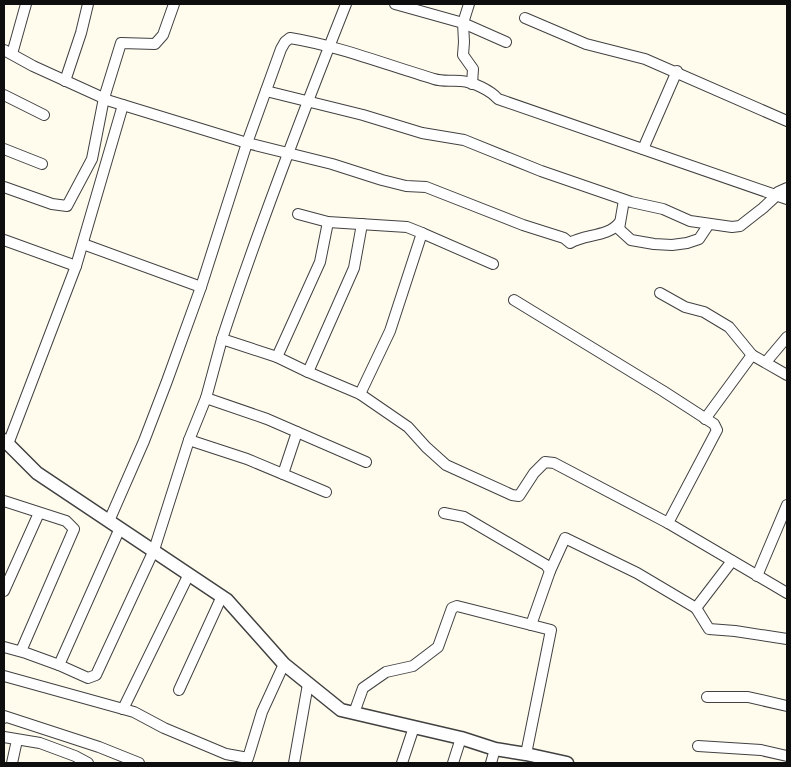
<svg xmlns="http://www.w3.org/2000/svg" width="791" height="767" font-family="'PT Serif',serif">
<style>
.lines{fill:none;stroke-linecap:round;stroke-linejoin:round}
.minor-casing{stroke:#414141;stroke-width:12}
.tertiary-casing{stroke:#414141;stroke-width:15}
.minor{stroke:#fff;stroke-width:10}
.tertiary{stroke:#fff;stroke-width:12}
</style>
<rect width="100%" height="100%" fill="#fffcee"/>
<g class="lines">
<defs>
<g id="minor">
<path d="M 346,4 C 302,115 259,226 222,339 L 277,357 L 308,372 L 360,394 L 408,427 L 426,447 L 446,465 L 512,495 L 519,496 L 534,473 L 545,462 L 554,463 L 668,523"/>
<path d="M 395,4 L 463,23 L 464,42 L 463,55 L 473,69 L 472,84"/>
<path d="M 469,4 L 463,23 L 506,42"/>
<path d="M 525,18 L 586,44 L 645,59 L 787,121"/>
<path d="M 4,50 L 33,66 L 110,101 L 247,143 L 332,164 L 382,180 L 406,186 L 426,187 L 523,225 L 564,238 L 570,243 C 585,234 608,237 619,223"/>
<path d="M 12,54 L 26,4"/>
<path d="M 65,81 L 81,33 L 88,4"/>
<path d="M 266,91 L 363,115 L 422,133 L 464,140 L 541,171 L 631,202 L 663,209 L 690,221 L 732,227 L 740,226 L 763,208 L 777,195 L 778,192 L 787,188"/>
<path d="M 4,95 L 44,115"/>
<path d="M 4,149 L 42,164"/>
<path d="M 643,149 L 677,71"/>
<path d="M 4,187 L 52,204 L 67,206 L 92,159 L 104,98 L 121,43 L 155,44 L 163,35 L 174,4"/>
<path d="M 624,200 L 619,229 L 631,240 L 654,244 L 672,245 L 687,243 L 699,239 L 709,224"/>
<path d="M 298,214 L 328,222 L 407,227 L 422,233"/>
<path d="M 4,240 L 76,266"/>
<path d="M 83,244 L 201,287"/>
<path d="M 660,293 L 685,307 L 704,312 L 729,327 L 752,355"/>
<path d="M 514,300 L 663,391 L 714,424 L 717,430 L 668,523 L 787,593"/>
<path d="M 277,357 L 320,262 L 328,222"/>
<path d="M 766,362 L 787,337"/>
<path d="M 308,372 L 354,268 L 362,224"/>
<path d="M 360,394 L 390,331 L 422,233 L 493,264"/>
<path d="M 206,398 L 267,419 L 366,462"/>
<path d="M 705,419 L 752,355 L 787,375"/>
<path d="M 189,440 L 247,459 L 326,492"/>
<path d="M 8,444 L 76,266 L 123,105"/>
<path d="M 283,474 L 297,432"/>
<path d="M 4,501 L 66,521 L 74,529 L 21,651"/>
<path d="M 444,513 L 464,517 L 546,565 L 550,571 L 531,625"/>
<path d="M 109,521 L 144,441 L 167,381 L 201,287 L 247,143 L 281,49 L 285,42 L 290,38 C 339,46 387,65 434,79 C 443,82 452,80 461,81 C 473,82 490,90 498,99 L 787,199"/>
<path d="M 550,571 L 565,538 L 637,573 L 696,608 L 732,561"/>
<path d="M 757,576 L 787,505"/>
<path d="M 4,591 L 39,513"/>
<path d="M 696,608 L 709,629 L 735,631 L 787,639"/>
<path d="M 4,647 L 26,653 L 59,665 L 120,528"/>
<path d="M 59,665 L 88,678 L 96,675 L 154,550 L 189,440 L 206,398 L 222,339"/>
<path d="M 4,676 L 134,712 L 164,728 L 226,754 L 248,758 L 262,712 L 284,664"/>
<path d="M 179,690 L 222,596"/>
<path d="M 707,697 L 748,697 L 787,706"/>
<path d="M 123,709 L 189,574"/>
<path d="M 354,713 L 363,688 L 386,672 L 413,666 L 438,647 L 452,608 L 457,606 L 551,630 L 526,754"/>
<path d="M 4,718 L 4,716 L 99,747 L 139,763"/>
<path d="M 4,737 L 40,743 L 75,756 L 88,763"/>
<path d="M 698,746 L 761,750 L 787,756"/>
<path d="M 12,763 L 17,740"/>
<path d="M 294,763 L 308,684"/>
<path d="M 402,763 L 414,727"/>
<path d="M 453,763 L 461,738"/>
<path d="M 491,763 L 495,749"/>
</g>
<path id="tertiary" d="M 4,440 L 37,473 L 227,600 L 284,664 L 341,710 L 461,738 L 495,749 L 526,754 L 567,763"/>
</defs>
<!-- minor casing -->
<use href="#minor" class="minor-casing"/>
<!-- tertiary casing -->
<use href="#tertiary" class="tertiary-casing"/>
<!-- minor -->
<use href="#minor" class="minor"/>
<!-- tertiary -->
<use href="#tertiary" class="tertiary"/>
</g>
<!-- border -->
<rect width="791" height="767" fill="none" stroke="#0e0e0e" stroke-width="10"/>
</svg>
